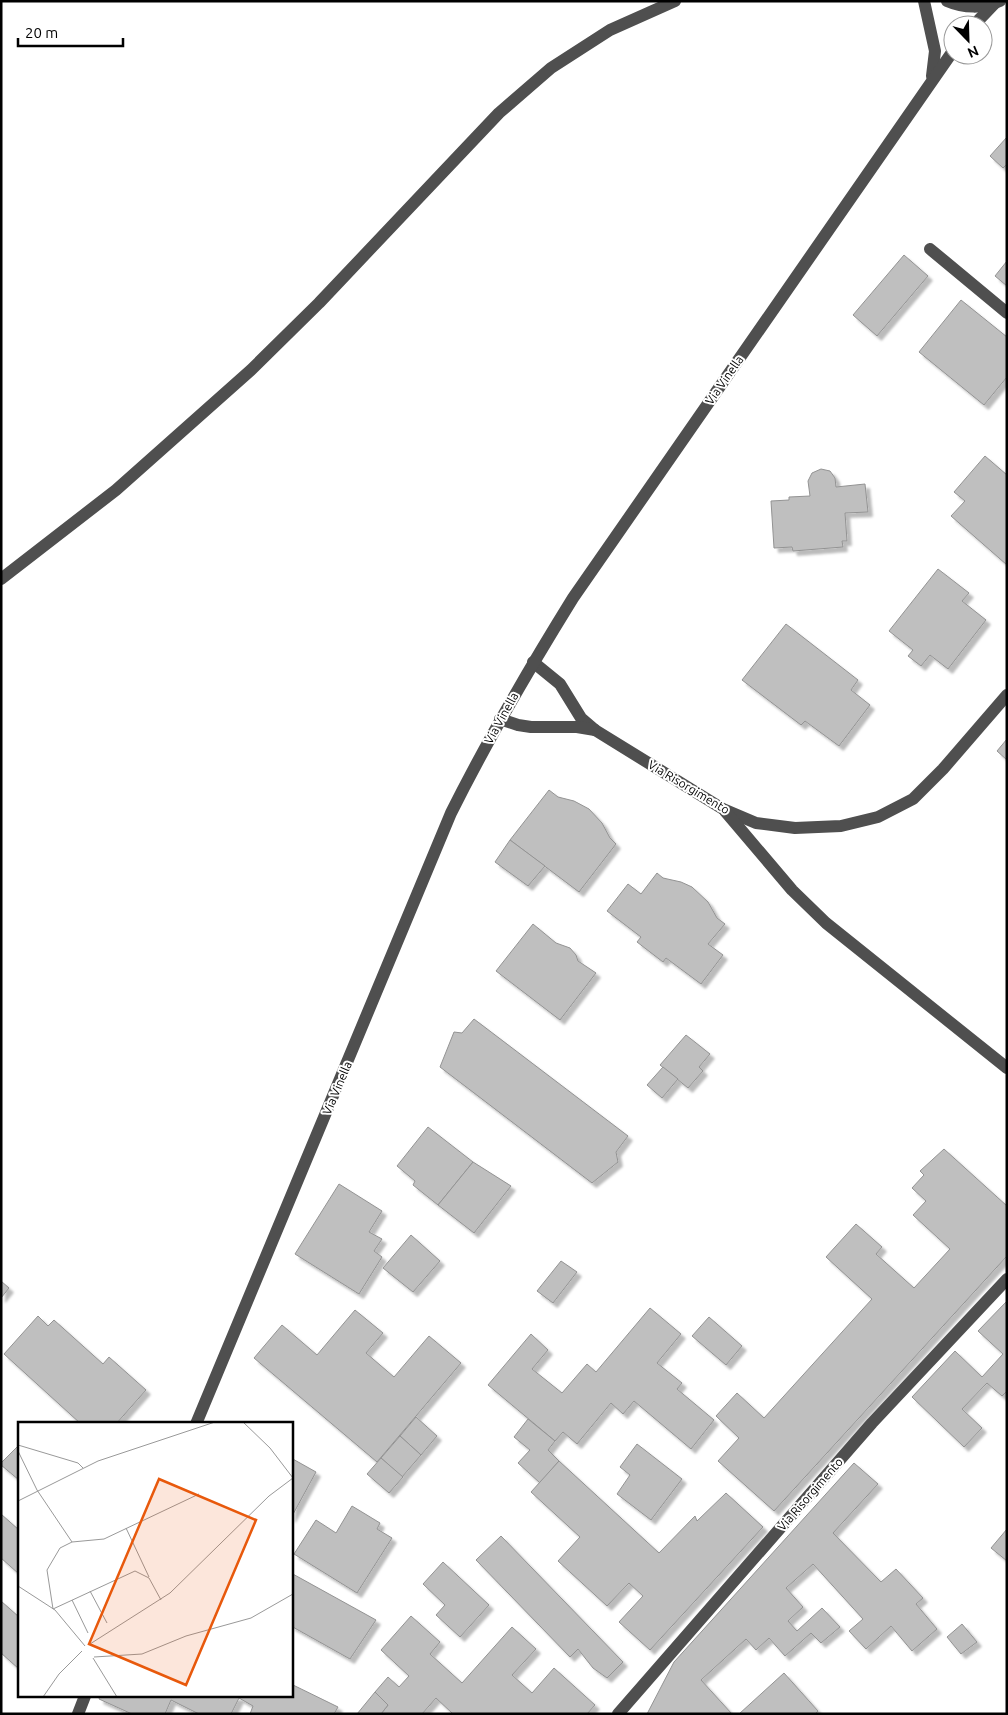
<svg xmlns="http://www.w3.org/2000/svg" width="1008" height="1715" font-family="Ubuntu,sans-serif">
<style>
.building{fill:#bfbfbf;stroke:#939393;filter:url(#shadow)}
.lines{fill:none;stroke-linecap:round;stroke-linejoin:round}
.minor{stroke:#4f4f4f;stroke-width:12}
.labels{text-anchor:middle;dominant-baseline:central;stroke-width:4;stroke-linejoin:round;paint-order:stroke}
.street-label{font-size:12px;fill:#000;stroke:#fff}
.inset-road{fill:none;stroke:#999;stroke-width:1}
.view{fill:#e8590c;fill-opacity:0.15;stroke:#e8590c;stroke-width:2.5}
.inset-edge{fill:none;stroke:#000;stroke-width:2.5}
</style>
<defs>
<filter id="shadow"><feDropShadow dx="4.5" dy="4.5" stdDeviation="1" flood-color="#0004"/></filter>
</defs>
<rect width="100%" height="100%" fill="#fff"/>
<!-- building -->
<g class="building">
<path d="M 1007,137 L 1007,164 L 1003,168 L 990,156 Z"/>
<path d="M 904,255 L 928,276 L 877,336 L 853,315 Z"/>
<path d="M 1007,261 L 1007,286 L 995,276 Z"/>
<path d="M 961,300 L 1007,337 L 1007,377 L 984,405 L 919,352 Z"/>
<path d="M 985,456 L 1007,475 L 1007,565 L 951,516 L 965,501 L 954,492 Z"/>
<path d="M 821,469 L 830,471 L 835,478 L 836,487 L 865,484 L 868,512 L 845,513 L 847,541 L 842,541 L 843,547 L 793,551 L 792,547 L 774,548 L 771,501 L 789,500 L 789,497 L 810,496 L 808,481 L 812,473 Z"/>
<path d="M 938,569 L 969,593 L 962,601 L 986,620 L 948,669 L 930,655 L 921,666 L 908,656 L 913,650 L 889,631 Z"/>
<path d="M 786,624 L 858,680 L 851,690 L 870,705 L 839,746 L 805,721 L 801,725 L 742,680 Z"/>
<path d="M 1007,739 L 1007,760 L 997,751 Z"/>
<path d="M 549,790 L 558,797 L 574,801 L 589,809 L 602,823 L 610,838 L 616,844 L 579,892 L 510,840 Z"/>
<path d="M 510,840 L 545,866 L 528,886 L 495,862 Z"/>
<path d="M 657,873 L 663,878 L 681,882 L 692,887 L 708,902 L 717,918 L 725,924 L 708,944 L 723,955 L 701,984 L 666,958 L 663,962 L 637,942 L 641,937 L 607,911 L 628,884 L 641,894 Z"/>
<path d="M 533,924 L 556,943 L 570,948 L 576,955 L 578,961 L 596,973 L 560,1020 L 496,971 Z"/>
<path d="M 474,1019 L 628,1136 L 616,1152 L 618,1162 L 592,1183 L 440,1067 L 454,1032 L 462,1033 Z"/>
<path d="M 686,1035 L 710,1054 L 699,1067 L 703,1071 L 688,1088 L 660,1065 Z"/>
<path d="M 663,1067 L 678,1079 L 662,1098 L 647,1085 Z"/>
<path d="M 428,1127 L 473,1162 L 438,1205 L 413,1185 L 415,1181 L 397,1166 Z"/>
<path d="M 944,1149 L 1007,1206 L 1007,1256 L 774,1511 L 718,1461 L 739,1438 L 716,1416 L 737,1393 L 764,1418 L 872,1299 L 826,1257 L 856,1224 L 882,1247 L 876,1254 L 914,1288 L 950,1249 L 913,1215 L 926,1201 L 912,1188 L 924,1175 L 920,1171 Z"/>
<path d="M 473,1162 L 511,1186 L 474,1233 L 438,1205 Z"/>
<path d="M 339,1184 L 382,1211 L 369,1232 L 382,1239 L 374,1251 L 382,1257 L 359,1294 L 295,1254 Z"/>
<path d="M 411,1235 L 440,1261 L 413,1292 L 383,1268 Z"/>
<path d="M 561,1261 L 577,1272 L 553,1303 L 537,1291 Z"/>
<path d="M 1,1281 L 9,1288 L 1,1298 Z"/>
<path d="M 1007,1301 L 1007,1391 L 1002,1396 L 987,1383 L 962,1409 L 982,1428 L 964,1447 L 912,1397 L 955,1351 L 982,1377 L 1003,1354 L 978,1331 Z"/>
<path d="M 650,1308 L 681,1334 L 657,1363 L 682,1383 L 677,1389 L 714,1420 L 691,1449 L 634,1401 L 623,1414 L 611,1403 L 577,1444 L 563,1432 L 555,1441 L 488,1385 L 531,1334 L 548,1350 L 532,1369 L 562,1393 L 587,1364 L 596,1372 Z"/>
<path d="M 355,1310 L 383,1333 L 366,1353 L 394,1377 L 429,1336 L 461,1363 L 377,1462 L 254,1358 L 282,1325 L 317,1355 Z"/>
<path d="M 38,1316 L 48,1326 L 54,1320 L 103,1364 L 109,1357 L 146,1390 L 116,1424 L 81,1424 L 4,1354 Z"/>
<path d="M 709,1317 L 742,1346 L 726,1365 L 692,1336 Z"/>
<path d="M 416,1417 L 437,1436 L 421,1455 L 400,1436 Z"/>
<path d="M 528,1419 L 555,1441 L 548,1450 L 559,1461 L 540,1483 L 518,1463 L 530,1450 L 514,1437 Z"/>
<path d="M 400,1436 L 421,1455 L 402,1477 L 381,1458 Z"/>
<path d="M 637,1444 L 682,1479 L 651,1520 L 617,1494 L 630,1475 L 620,1467 Z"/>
<path d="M 19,1445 L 19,1480 L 1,1465 L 1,1463 Z"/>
<path d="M 291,1458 L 316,1472 L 291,1518 Z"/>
<path d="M 381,1458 L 403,1477 L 389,1493 L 367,1474 Z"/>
<path d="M 559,1461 L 659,1553 L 695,1516 L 697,1521 L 726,1493 L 763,1527 L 650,1650 L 619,1622 L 643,1596 L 629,1583 L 607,1606 L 558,1561 L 580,1537 L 531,1492 Z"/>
<path d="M 854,1463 L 878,1484 L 833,1533 L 881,1582 L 896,1569 L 923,1598 L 916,1604 L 937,1629 L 912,1651 L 891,1626 L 866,1649 L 849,1631 L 863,1619 L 813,1564 L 786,1588 L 803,1607 L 788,1621 L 797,1631 L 822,1608 L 840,1627 L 821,1643 L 811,1633 L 785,1656 L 769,1638 L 756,1650 L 746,1639 L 701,1680 L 732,1714 L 647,1714 L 674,1662 Z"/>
<path d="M 352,1506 L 380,1523 L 377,1529 L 392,1538 L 357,1593 L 294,1554 L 316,1520 L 336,1533 Z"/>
<path d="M 1,1514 L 19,1530 L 19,1574 L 1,1558 Z"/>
<path d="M 1007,1529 L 1007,1561 L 991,1548 Z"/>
<path d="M 501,1536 L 623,1662 L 607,1678 L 593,1668 L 578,1649 L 570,1657 L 476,1560 Z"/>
<path d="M 443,1562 L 489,1605 L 460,1637 L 436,1615 L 445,1605 L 423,1584 Z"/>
<path d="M 291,1573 L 376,1620 L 350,1659 L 291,1626 Z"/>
<path d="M 1,1601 L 19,1617 L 19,1669 L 1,1653 Z"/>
<path d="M 411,1616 L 440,1642 L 430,1654 L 462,1683 L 512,1627 L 536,1649 L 512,1675 L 532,1693 L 554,1668 L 595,1705 L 587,1714 L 453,1714 L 436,1698 L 422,1714 L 381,1714 L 388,1705 L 375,1692 L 388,1677 L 399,1687 L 409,1676 L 381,1650 Z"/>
<path d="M 962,1624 L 977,1642 L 961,1654 L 947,1637 Z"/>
<path d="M 784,1673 L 818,1711 L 815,1714 L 739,1714 Z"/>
<path d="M 291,1684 L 338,1707 L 334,1714 L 250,1714 L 253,1706 L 239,1698 L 231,1714 L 199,1714 L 171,1700 L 165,1714 L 132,1714 L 99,1699 L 100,1696 L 291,1696 Z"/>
<path d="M 375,1692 L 388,1705 L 381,1714 L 357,1714 Z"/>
</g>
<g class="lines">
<!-- minor -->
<g class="minor">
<path d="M 924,1 L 935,51 L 932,76"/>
<path d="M 947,1 C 963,8 984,9 1000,1"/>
<path d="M 974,25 L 994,4"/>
<path d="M 930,249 L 1007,313"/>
<path d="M 1,579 L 116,490 L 251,370 L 319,303 L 499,113 L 551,68 L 610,30 L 675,1"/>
<path d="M 533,662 L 560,684 L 581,718 L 595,730 L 723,809 L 756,823 L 795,828 L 841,826 L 878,817 L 913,799 L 943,769 L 1007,695"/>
<path d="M 500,719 L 518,725 L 531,727 L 577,727 L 595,730"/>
<path d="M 725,811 L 792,890 L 826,923 L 1007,1068"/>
<path d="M 196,1424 L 451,813 C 488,739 529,669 573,598 L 953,51"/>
<path d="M 78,1714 L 85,1696"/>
<path d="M 618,1714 L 872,1423 L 1007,1279"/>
</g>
</g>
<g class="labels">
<!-- street labels -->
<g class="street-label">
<text transform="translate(724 380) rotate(-55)">Via Vinella</text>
<text transform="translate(501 718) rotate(-61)">Via Vinella</text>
<text transform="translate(689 787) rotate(31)">Via Risorgimento</text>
<text transform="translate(337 1088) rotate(-67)">Via Vinella</text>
<text transform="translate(810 1494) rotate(-49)">Via Risorgimento</text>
</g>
</g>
<!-- overview -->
<g transform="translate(18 1422)">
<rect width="275" height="275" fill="#fff"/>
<path class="inset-road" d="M 225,0 L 252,26 L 275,56M 0,23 L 60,41 L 65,46M 0,29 L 19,68 L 54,120M 0,79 L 80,39 L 197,0M 108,106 L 131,155M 0,164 L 37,188 L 67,224M 72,169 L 89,201M 54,178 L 70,211M 35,187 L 29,148 L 42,126 L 54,120 L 86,117 L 181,72M 35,187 L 117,149 L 131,156 L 143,178M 72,222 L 152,171 L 251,74 L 275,56M 76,235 L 124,232 L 168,214 L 233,196 L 275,172M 75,236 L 99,275M 25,275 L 41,252 L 64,229"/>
<path class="view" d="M 141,57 L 238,98 L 168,263 L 71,222 Z"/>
<rect width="275" height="275" class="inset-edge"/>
</g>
<!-- border -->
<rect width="1008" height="1715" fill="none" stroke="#000000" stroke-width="5"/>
<!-- north arrow -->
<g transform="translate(968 40) rotate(157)"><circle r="24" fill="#ffffff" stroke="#999999"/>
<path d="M0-4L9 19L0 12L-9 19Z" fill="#000000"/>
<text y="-8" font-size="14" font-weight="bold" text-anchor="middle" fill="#000000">N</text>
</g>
<!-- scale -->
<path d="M18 38v8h105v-8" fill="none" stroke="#000000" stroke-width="2.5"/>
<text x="25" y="38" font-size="15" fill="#000000" stroke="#ffffff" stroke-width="4" paint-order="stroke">20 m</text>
</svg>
